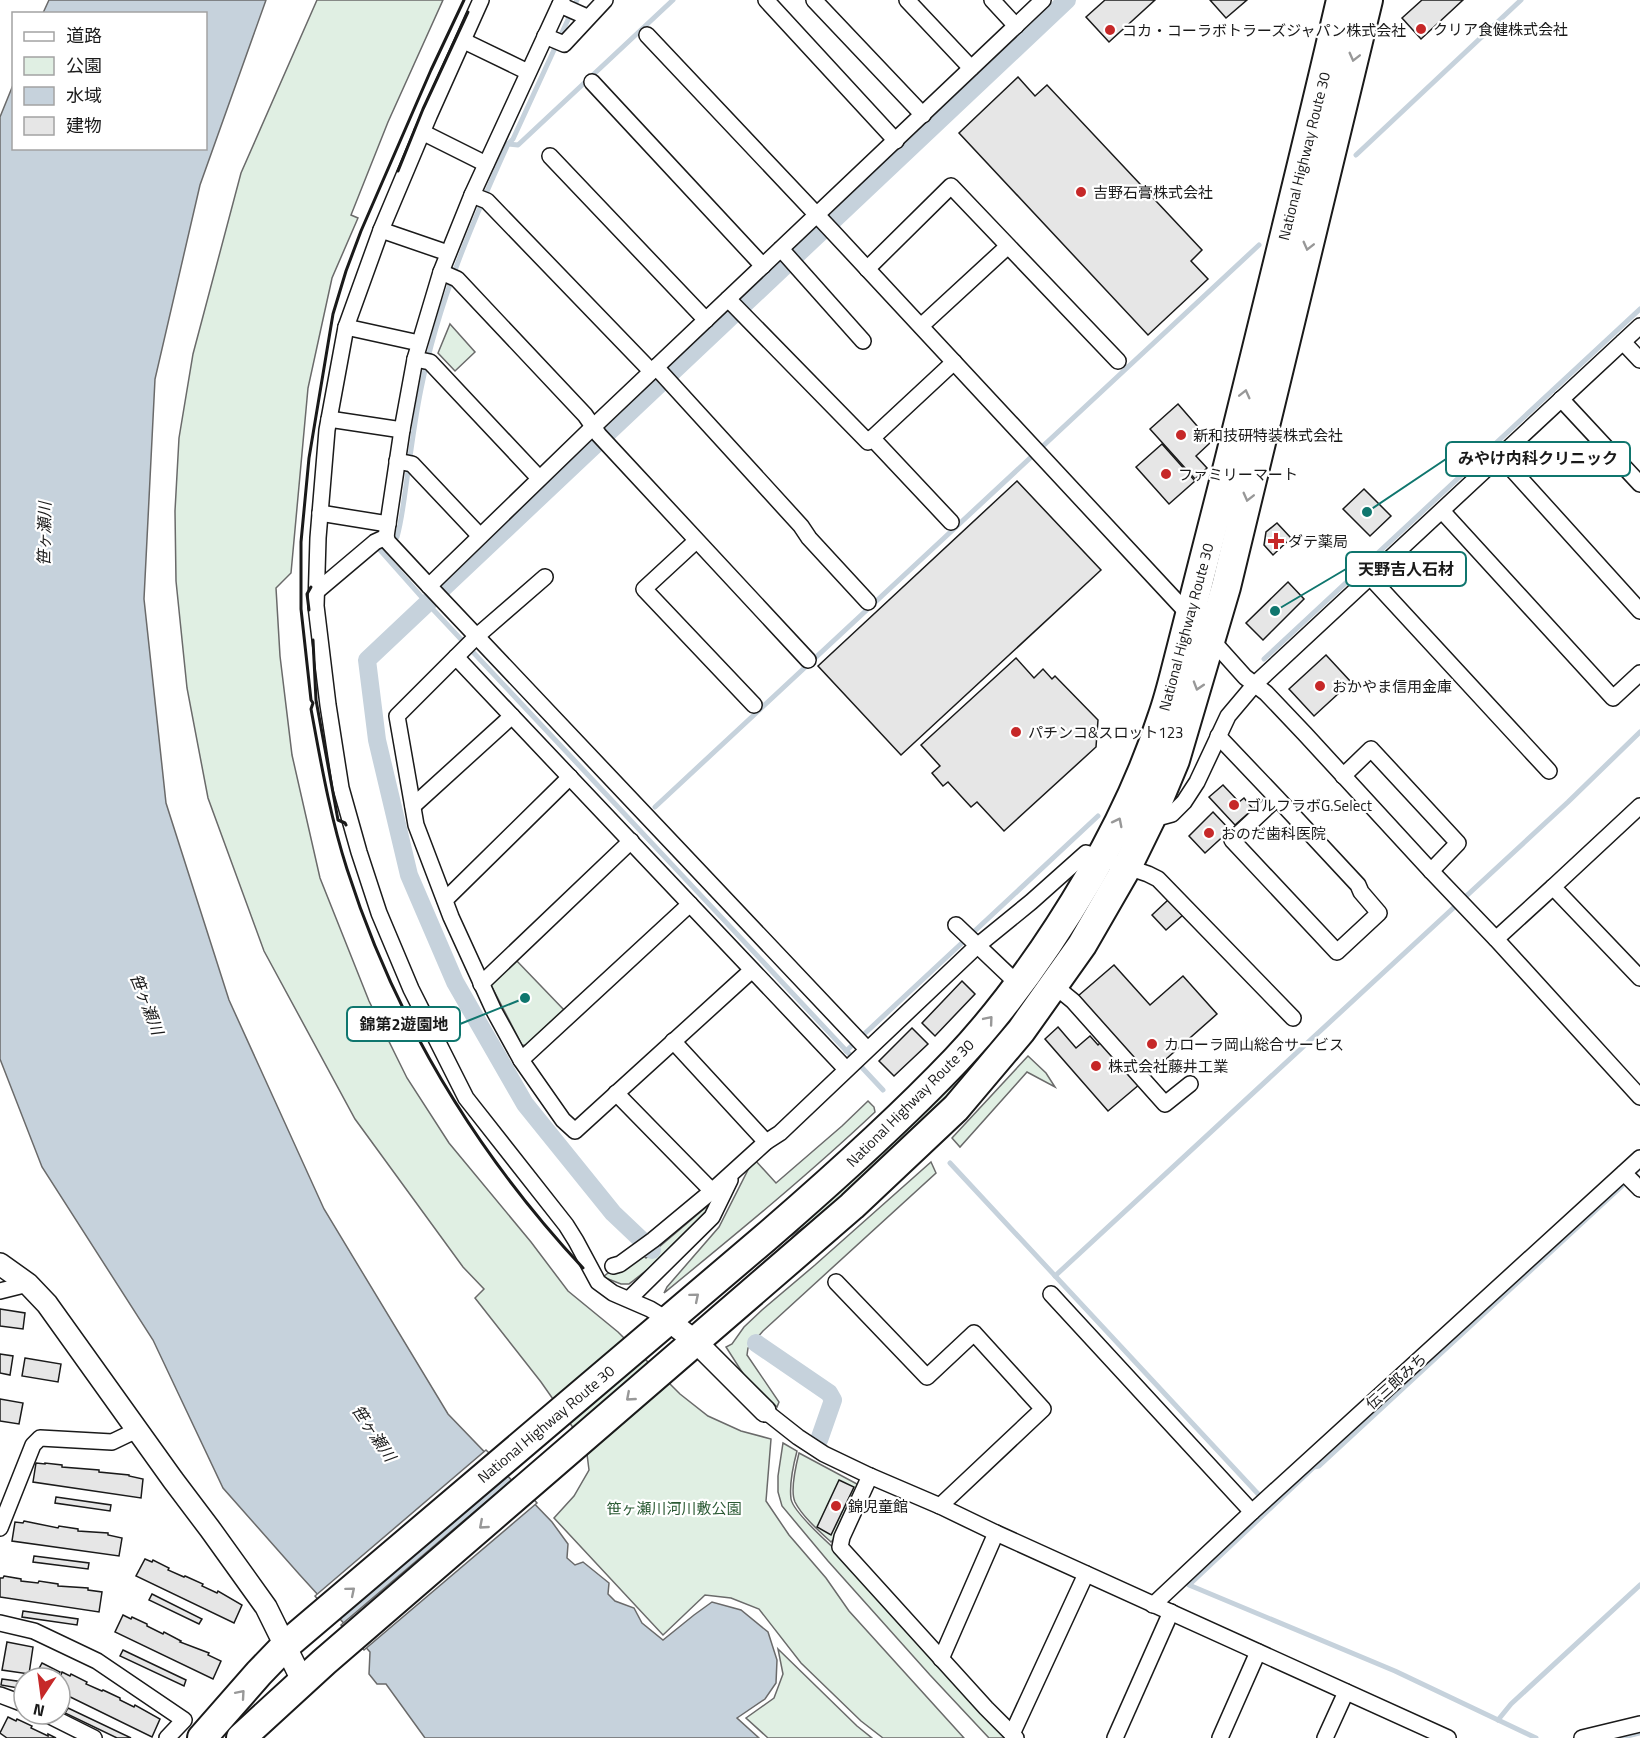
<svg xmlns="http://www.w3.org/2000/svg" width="1640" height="1738" font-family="'Titillium Web','Noto Sans JP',sans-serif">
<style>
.green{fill:#e0efe3;stroke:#6a6a6a;stroke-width:1.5}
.water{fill:#c6d2dc;stroke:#6a6a6a;stroke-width:1.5}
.pier{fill:#fff;stroke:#6a6a6a;stroke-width:1.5}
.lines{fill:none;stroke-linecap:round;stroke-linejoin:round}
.stream{stroke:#c6d2dc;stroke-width:5}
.canal{stroke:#c6d2dc;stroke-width:18}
.building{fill:#e6e6e6;stroke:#1a1a1a;stroke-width:1.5}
.street-casing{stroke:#1a1a1a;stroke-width:18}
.secondary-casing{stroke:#1a1a1a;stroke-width:24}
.highway-casing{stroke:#1a1a1a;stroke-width:32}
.street{stroke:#fff;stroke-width:15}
.secondary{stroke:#fff;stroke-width:21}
.highway{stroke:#fff;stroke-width:28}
.wall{stroke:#1a1a1a;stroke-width:3}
.oneway{stroke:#989898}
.poi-dot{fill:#c62828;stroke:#fff;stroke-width:2}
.labels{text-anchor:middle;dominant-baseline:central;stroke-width:4.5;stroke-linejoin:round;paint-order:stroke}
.poi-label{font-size:15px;fill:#1a1a1a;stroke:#fff;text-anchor:start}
.street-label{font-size:15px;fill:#1a1a1a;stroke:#fff}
.park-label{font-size:15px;fill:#2b5a34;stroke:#fff}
.water-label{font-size:16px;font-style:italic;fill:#1a1a1a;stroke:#fff}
.leader{fill:none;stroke:#0f766e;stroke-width:2}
.callout-dot{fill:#0f766e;stroke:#fff;stroke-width:2}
.callout{fill:#fff;stroke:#0f766e;stroke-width:2}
.callout-label{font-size:16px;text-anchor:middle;font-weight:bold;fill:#1a1a1a}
</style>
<rect width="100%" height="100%" fill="#fff"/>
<!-- green -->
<g class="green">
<path d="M 317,0 L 443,0 L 388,122 L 351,215 L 358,218 L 332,278 L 308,388 L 291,573 L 276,588 L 280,656 L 292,755 L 320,878 L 369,1001 L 407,1078 L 449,1143 L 531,1242 L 568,1291 L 618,1332 L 680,1394 L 708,1416 L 741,1431 L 771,1439 L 766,1501 L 789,1535 L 826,1578 L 849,1611 L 964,1738 L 883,1738 L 861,1721 L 801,1663 L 759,1609 L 731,1598 L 705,1595 L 663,1635 L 554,1518 L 574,1496 L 589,1470 L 586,1446 L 541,1382 L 475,1298 L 484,1289 L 463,1267 L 355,1119 L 264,951 L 208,798 L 187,688 L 176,581 L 175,511 L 179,438 L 193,354 L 241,173 Z"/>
<path d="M 450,324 L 475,352 L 455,371 L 438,353 Z"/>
<path d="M 514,958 L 566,1012 L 530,1046 L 522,1045 L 491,985 Z"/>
<path d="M 991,1041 L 994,1044 L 952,1095 L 828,1211 L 788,1238 L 718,1296 Z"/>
<path d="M 1028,1056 L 1046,1073 L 1055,1087 L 1027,1072 L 960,1147 L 952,1138 Z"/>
<path d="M 868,1101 L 874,1107 L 875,1112 C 807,1176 736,1234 664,1293 L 667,1287 L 719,1227 L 751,1164 L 755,1160 L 776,1183 L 842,1126 Z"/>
<path d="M 931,1162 L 936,1173 L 763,1331 L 748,1348 L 747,1355 L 779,1402 L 777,1407 L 744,1375 L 726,1347 L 732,1344 L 744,1327 L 762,1310 L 815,1265 Z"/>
<path d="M 711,1203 C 707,1225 648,1269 629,1284 L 621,1284 L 603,1277 L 612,1270 L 622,1270 L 644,1256 L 646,1258 Z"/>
<path d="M 783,1443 L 797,1451 C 793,1466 789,1483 791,1499 C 793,1511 828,1543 838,1552 L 1006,1738 L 989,1738 L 930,1675 L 828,1561 L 782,1506 L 778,1492 L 778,1476 Z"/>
<path d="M 799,1453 L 857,1484 L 857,1490 L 837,1536 L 831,1542 C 819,1531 802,1516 795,1502 C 790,1491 796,1465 799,1453 Z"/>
<path d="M 778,1649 L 857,1726 L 872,1738 L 768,1738 L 746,1718 L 774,1698 L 783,1674 Z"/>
</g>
<!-- water -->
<path class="water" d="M 49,0 L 266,0 L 200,185 L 155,379 L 144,599 L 166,803 L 229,1000 L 324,1209 L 448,1414 L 552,1522 L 568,1544 L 567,1558 L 575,1565 L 583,1562 L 609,1583 L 608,1594 L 615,1601 L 634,1608 L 642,1623 L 663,1640 L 694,1615 L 712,1602 L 741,1610 L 768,1632 L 777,1660 L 776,1683 L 765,1699 L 737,1718 L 759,1738 L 425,1738 L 386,1684 L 377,1684 L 369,1674 L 370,1652 L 299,1574 L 223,1488 L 153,1340 L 42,1167 L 0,1059 L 0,117 L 13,85 L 14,148 L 206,148 L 206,14 L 43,13 Z"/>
<!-- pier -->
<g class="pier">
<path d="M 486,1450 L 507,1471 L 334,1618 L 315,1596 Z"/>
<path d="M 514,1478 L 537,1503 L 364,1650 L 341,1625 Z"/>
</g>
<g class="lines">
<!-- stream -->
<g class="stream">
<path d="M 508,144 L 518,145 L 673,0"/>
<path d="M 1356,155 L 1521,0"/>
<path d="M 397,537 C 401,523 403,507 405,493 C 410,458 414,423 421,389 C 438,303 472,223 508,144 L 513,139 L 577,0"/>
<path d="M 380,550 L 427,603 L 883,1090"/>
<path d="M 1264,659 L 1640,309"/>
<path d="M 655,807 L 1259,245"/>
<path d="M 846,1051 L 1098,816"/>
<path d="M 950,1163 L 1260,1496"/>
<path d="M 1635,1172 L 1640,1168"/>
<path d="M 1055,1276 L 1568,802 L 1640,732"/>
<path d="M 1498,1720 L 1511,1704 L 1640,1585"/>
<path d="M 1536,1738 L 1395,1671 L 1189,1585 L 1314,1467 L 1319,1466 L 1622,1186"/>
<path d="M 1619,1738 L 1640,1733"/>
</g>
<!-- canal -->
<g class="canal">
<path d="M 652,1250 L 613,1213 L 525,1104 L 455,982 L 409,875 L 377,740 L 367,660 L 1067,0"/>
<path d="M 756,1343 L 829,1393 L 833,1400 L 819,1440"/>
</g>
</g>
<!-- building -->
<g class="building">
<path d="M 1105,0 L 1155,0 L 1109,42 L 1086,17 Z"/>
<path d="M 1210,0 L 1247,0 L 1226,18 Z"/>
<path d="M 1422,0 L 1463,0 L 1421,39 L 1402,18 Z"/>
<path d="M 1018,77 L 1035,96 L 1047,85 L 1202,250 L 1191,261 L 1208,279 L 1148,335 L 959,133 Z"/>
<path d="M 1178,404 L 1211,442 L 1196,456 L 1207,468 L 1195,479 L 1150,429 Z"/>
<path d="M 1162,444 L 1195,481 L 1169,504 L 1136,467 Z"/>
<path d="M 1017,481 L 1101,570 L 901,755 L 818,666 Z"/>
<path d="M 1364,489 L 1391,516 L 1370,536 L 1343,509 Z"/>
<path d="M 1277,523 L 1291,538 L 1273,555 L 1264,545 L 1266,532 Z"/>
<path d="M 1288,582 L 1304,599 L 1263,640 L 1246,623 Z"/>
<path d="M 1326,655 L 1351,682 L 1314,716 L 1289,689 Z"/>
<path d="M 1016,658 L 1034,678 L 1043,669 L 1052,679 L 1055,676 L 1098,720 L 1096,747 L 1004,831 L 977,802 L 971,807 L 948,782 L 943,786 L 932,773 L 940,766 L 921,745 Z"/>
<path d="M 1223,785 L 1239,802 L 1244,798 L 1253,809 L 1235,825 L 1209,797 Z"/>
<path d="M 1213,812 L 1230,830 L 1205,853 L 1189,836 Z"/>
<path d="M 1168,900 L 1183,915 L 1166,930 L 1152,915 Z"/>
<path d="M 1114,965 L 1150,1005 L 1183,976 L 1217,1014 L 1148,1075 L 1078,996 Z"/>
<path d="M 962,981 L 975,994 L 935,1036 L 922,1023 Z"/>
<path d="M 1058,1027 L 1076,1048 L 1090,1036 L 1098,1045 L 1102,1041 L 1140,1084 L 1108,1111 L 1045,1039 Z"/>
<path d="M 912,1028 L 928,1044 L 894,1076 L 879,1061 Z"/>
<path d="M 0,1309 L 25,1313 L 23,1329 L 0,1326 Z"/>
<path d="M 0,1354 L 13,1356 L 10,1375 L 0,1373 Z"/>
<path d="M 25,1358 L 61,1364 L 58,1382 L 22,1376 Z"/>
<path d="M 0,1399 L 23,1403 L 19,1424 L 0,1421 Z"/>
<path d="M 36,1463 L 45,1464 L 45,1463 L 62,1465 L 62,1467 L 99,1470 L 99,1472 L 129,1475 L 129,1476 L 143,1479 L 141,1498 L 33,1482 Z"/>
<path d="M 839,1480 L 854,1487 L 831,1535 L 817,1527 Z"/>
<path d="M 56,1497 L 111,1505 L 110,1511 L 55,1503 Z"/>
<path d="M 24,1521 L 58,1528 L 59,1526 L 78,1529 L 78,1531 L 108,1533 L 108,1535 L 122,1538 L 119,1556 L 12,1541 L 15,1522 L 23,1523 Z"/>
<path d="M 34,1556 L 89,1563 L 88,1569 L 33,1562 Z"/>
<path d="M 145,1559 L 152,1562 L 153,1560 L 169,1568 L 168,1570 L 184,1577 L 185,1576 L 203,1584 L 202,1586 L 217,1593 L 218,1591 L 242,1605 L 234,1623 L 136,1576 Z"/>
<path d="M 4,1576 L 21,1579 L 21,1581 L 38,1583 L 39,1581 L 58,1584 L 58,1586 L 88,1588 L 88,1590 L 102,1592 L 99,1612 L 0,1597 L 0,1578 L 3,1578 Z"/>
<path d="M 152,1594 L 202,1619 L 199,1624 L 149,1600 Z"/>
<path d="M 23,1611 L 78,1619 L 77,1625 L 22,1617 Z"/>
<path d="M 123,1615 L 131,1619 L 132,1617 L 147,1624 L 147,1626 L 163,1634 L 164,1632 L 181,1641 L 180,1642 L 209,1653 L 208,1655 L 221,1661 L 213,1679 L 115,1632 Z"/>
<path d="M 7,1642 L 33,1647 L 29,1674 L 2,1670 Z"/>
<path d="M 123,1650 L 186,1680 L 184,1686 L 120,1656 Z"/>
<path d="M 42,1663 L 60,1672 L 57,1678 L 34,1678 Z"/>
<path d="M 62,1672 L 70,1676 L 71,1674 L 87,1682 L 86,1684 L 102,1691 L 103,1690 L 120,1698 L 120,1700 L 134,1707 L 135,1705 L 160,1719 L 152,1737 L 60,1692 L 60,1678 Z"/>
<path d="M 2,1679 L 24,1682 L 24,1689 L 1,1685 Z"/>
<path d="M 68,1708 L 131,1738 L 117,1738 L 65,1713 Z"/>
<path d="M 8,1717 L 16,1721 L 17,1719 L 32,1726 L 31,1728 L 48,1736 L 48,1734 L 56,1738 L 7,1738 L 0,1733 Z"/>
</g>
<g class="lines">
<defs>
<g id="street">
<path d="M 481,0 L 429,116 L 381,230 L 346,327 L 327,430 L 318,538 L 316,606 L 328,705 L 341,788 L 359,852 L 379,913 L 411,989 L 466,1098 L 566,1225 L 576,1241 L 598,1282 L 613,1293 L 650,1309 L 668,1320"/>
<path d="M 766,0 L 896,141"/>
<path d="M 814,0 L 923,115"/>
<path d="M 907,0 L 971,68"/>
<path d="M 992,0 L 1016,26"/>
<path d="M 560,5 L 587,17"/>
<path d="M 647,35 L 832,231 L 1192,618"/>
<path d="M 545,36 L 564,44 L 605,0"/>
<path d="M 464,41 L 528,72"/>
<path d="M 592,82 L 763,266"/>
<path d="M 422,132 L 486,164"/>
<path d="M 550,156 L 706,320"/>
<path d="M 472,195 L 487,201 L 651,371"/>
<path d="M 381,230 L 448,253"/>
<path d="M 781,249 L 863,341"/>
<path d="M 867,269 L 951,186 L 1118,361"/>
<path d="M 441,272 L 457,279 L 585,415 L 599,435 L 808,660"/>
<path d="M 728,299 L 868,442 L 954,362"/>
<path d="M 921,326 L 1008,246"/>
<path d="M 346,327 L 419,343"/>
<path d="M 1623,342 L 1640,360"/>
<path d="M 415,359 L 430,362 L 539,478"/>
<path d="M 656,367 L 801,526 L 809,538 L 868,602"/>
<path d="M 1561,399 L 1640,484"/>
<path d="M 329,419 L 402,430"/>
<path d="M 872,438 L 951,522"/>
<path d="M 1500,456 L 1640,611"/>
<path d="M 397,461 L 412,464 L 480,536"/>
<path d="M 1442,511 L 1613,698 L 1640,673"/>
<path d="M 320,513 L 388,524"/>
<path d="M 386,537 L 388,542 L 429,586 L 867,1049"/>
<path d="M 696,541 L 644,589 L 754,705"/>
<path d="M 1370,577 L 1549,771"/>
<path d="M 429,586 L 593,427 L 1043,0"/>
<path d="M 317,591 L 375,542 L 386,537 L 402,430 L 415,359 L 441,272 L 472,195 L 562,0"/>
<path d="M 1210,638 L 1245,677 L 1266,693 L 1305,734 L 1431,871 L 1496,939 L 1640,1097"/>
<path d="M 456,657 L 477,636 L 545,577"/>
<path d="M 1218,736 L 1277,798 L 1358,885 L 1361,892 L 1379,913 L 1337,952 L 1232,840 L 1277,798"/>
<path d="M 1343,776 L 1371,749 L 1458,843 L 1431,871"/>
<path d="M 413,806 L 512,716"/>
<path d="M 1640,806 L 1553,887 L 1640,978"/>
<path d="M 1150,820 L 1172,814 L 1184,802 L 1197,782 L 1228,716 L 1255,684 L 1640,326"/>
<path d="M 445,900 L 570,777"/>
<path d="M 956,925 L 1018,984 L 1019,989"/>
<path d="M 1496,939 L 1553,887"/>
<path d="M 752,970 L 575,1131 L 563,1120 L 521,1060 L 494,1011 L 451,917 L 416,825 L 397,716 L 456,657 L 846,1069"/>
<path d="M 1051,983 L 1073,1001 L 1165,1104 L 1190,1084"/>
<path d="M 481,984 L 631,841"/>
<path d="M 673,1041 L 766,1142"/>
<path d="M 521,1060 L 690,904"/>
<path d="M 616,1093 L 712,1191"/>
<path d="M 1624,1173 L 1640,1189"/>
<path d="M 613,1266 L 620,1264 L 653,1240 L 712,1191 L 766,1142 L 780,1133 L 977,946 L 1031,902 L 1086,853 L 1148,874 L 1158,879 L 1293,1018"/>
<path d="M 836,1282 L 927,1377 L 974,1333 L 1043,1409 L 940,1506"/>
<path d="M 0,1291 L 28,1284"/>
<path d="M 1051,1294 L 1252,1512"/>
<path d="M 629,1299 L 712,1217 L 730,1180"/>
<path d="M 765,1411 L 798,1437 L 824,1454 L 870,1476 L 940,1506 L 996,1533 L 1448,1738"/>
<path d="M 870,1476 L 842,1537 L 840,1547 L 986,1708 L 1016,1738"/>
<path d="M 0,1528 L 33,1445 L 40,1438 L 112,1442 L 137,1430"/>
<path d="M 1153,1605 L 1252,1512 L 1640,1158"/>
<path d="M 0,1623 L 34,1631 L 97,1661 L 184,1720 L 167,1738"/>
<path d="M 941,1659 L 996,1533"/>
<path d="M 0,1695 L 24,1704"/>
<path d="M 46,1714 L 94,1738"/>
<path d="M 1012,1734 L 1086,1574"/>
<path d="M 1115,1738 L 1171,1612"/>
<path d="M 1220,1738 L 1258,1652"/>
<path d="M 1325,1738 L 1346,1692"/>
<path d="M 1582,1738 L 1640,1724"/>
</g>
<g id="secondary">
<path d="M 0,1264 L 28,1284 L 47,1304 L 173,1480 L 210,1529 L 266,1607 L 303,1682"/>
<path d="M 668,1320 L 696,1342 L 765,1411"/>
</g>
<g id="highway">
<path d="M 202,1738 L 259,1673 L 285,1646 L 765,1238 C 831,1181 896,1123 956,1060 C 1006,1007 1052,941 1089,878 C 1118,828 1144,774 1162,718 C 1170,696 1175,673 1181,650 C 1197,589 1212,527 1228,466 C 1266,311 1305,156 1341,0"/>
<path d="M 241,1738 L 324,1662 L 852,1206 L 956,1108 L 1021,1031 L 1082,945 L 1127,867 L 1150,820 L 1175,760 L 1226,587 L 1368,0"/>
</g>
</defs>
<!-- street casing -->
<use href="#street" class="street-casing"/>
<!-- secondary casing -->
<use href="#secondary" class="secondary-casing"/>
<!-- highway casing -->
<use href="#highway" class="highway-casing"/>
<!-- street -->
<use href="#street" class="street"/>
<!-- secondary -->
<use href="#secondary" class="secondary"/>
<!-- highway -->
<use href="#highway" class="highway"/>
<!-- wall -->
<g class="wall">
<path d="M 464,0 L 431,70 L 361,231 L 346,271 L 333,314 L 309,458 L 301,542 L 301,609 L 311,700 L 313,703 L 311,709 C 321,763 330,816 347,869 C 395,1019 476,1153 583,1268"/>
<path d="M 398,171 L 423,109 L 468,12"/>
<path d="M 309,610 L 307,594 L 311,587"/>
<path d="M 313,640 L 316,700 L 338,820 L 345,823 L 346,825"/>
</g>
</g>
<!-- one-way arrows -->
<defs><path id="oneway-chevron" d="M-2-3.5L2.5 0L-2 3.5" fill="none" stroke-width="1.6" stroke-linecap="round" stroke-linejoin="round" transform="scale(1.5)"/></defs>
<g class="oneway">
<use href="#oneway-chevron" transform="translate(1354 57) rotate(104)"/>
<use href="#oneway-chevron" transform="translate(1308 246) rotate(104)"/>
<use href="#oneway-chevron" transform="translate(1245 394) rotate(-76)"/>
<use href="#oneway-chevron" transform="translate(1248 497) rotate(104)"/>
<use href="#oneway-chevron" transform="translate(1198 686) rotate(107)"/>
<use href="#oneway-chevron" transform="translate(1118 822) rotate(-63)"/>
<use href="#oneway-chevron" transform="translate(989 1020) rotate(-50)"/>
<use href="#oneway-chevron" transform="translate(695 1297) rotate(-40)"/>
<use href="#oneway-chevron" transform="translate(630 1397) rotate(139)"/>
<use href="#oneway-chevron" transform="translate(483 1525) rotate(139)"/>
<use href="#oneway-chevron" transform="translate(351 1591) rotate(-40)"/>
<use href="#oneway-chevron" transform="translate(241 1694) rotate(-49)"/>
</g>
<!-- markers -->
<g class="poi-dot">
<circle cx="1421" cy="29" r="6"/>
<circle cx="1110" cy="30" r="6"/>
<circle cx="1081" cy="192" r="6"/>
<circle cx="1181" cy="435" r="6"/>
<circle cx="1166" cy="474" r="6"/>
<path d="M1273 532h6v6h6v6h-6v6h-6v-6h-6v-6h6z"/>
<circle cx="1320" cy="686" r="6"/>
<circle cx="1016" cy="732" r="6"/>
<circle cx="1234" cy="805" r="6"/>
<circle cx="1209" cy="833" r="6"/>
<circle cx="1152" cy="1044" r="6"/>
<circle cx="1096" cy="1066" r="6"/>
<circle cx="836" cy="1506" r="6"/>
</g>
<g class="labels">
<!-- poi labels -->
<g class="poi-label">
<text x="1433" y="29">クリア食健株式会社</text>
<text x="1122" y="30">コカ・コーラボトラーズジャパン株式会社</text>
<text x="1093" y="192">吉野石膏株式会社</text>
<text x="1193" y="435">新和技研特装株式会社</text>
<text x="1178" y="474">ファミリーマート</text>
<text x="1288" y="541">ダテ薬局</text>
<text x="1332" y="686">おかやま信用金庫</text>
<text x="1028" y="732">パチンコ&amp;スロット123</text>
<text x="1246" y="805">ゴルフラボG.Select</text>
<text x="1221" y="833">おのだ歯科医院</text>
<text x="1164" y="1044">カローラ岡山総合サービス</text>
<text x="1108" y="1066">株式会社藤井工業</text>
<text x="848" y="1506">錦児童館</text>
</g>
<!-- street labels -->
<g class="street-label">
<text transform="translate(1304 156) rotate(-76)">National Highway Route 30</text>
<text transform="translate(1186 627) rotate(-75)">National Highway Route 30</text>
<text transform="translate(910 1103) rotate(-45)">National Highway Route 30</text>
<text transform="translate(1396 1381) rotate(-42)">伝三郎みち</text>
<text transform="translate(546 1424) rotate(-40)">National Highway Route 30</text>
</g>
<!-- park labels -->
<g class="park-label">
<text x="674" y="1508">笹ヶ瀬川河川敷公園</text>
</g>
<!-- water labels -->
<g class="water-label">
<text transform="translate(44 534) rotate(-89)">笹ヶ瀬川</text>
<text transform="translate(147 1004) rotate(69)">笹ヶ瀬川</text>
<text transform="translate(374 1433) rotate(56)">笹ヶ瀬川</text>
</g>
</g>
<!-- callouts -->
<path class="leader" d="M1367 512L1446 459M1275 611L1346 569M525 998L460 1024"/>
<g class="callout-dot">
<circle cx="1367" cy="512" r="6"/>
<circle cx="1275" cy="611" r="6"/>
<circle cx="525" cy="998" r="6"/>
</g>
<g class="callout">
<rect x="1446" y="442" width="184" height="34" rx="6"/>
<rect x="1346" y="552" width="120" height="34" rx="6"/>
<rect x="347" y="1007" width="113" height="34" rx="6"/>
</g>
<g class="callout-label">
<text x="1538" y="464">みやけ内科クリニック</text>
<text x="1406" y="575">天野吉人石材</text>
<text x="404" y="1030">錦第2遊園地</text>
</g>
<!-- legend -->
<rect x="12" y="12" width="195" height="138" fill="#ffffff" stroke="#a3a3a3" stroke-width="1.5"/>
<rect x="24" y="32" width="30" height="9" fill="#ffffff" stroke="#a3a3a3" stroke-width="1.5"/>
<text x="66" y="42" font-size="18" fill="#1a1a1a">道路</text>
<rect x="24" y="57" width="30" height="18" fill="#e0efe3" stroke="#a3a3a3" stroke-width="1.5"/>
<text x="66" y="72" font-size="18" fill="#1a1a1a">公園</text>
<rect x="24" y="87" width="30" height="18" fill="#c6d2dc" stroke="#a3a3a3" stroke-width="1.5"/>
<text x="66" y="102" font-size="18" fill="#1a1a1a">水域</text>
<rect x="24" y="117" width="30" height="18" fill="#e6e6e6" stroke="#a3a3a3" stroke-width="1.5"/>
<text x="66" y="132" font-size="18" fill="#1a1a1a">建物</text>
<!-- north arrow -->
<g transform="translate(42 1696) rotate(193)"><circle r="28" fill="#ffffff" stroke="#a3a3a3" stroke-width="1.5"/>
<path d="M0-4.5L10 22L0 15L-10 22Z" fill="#c62828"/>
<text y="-9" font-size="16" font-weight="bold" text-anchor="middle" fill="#1a1a1a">N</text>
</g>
</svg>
